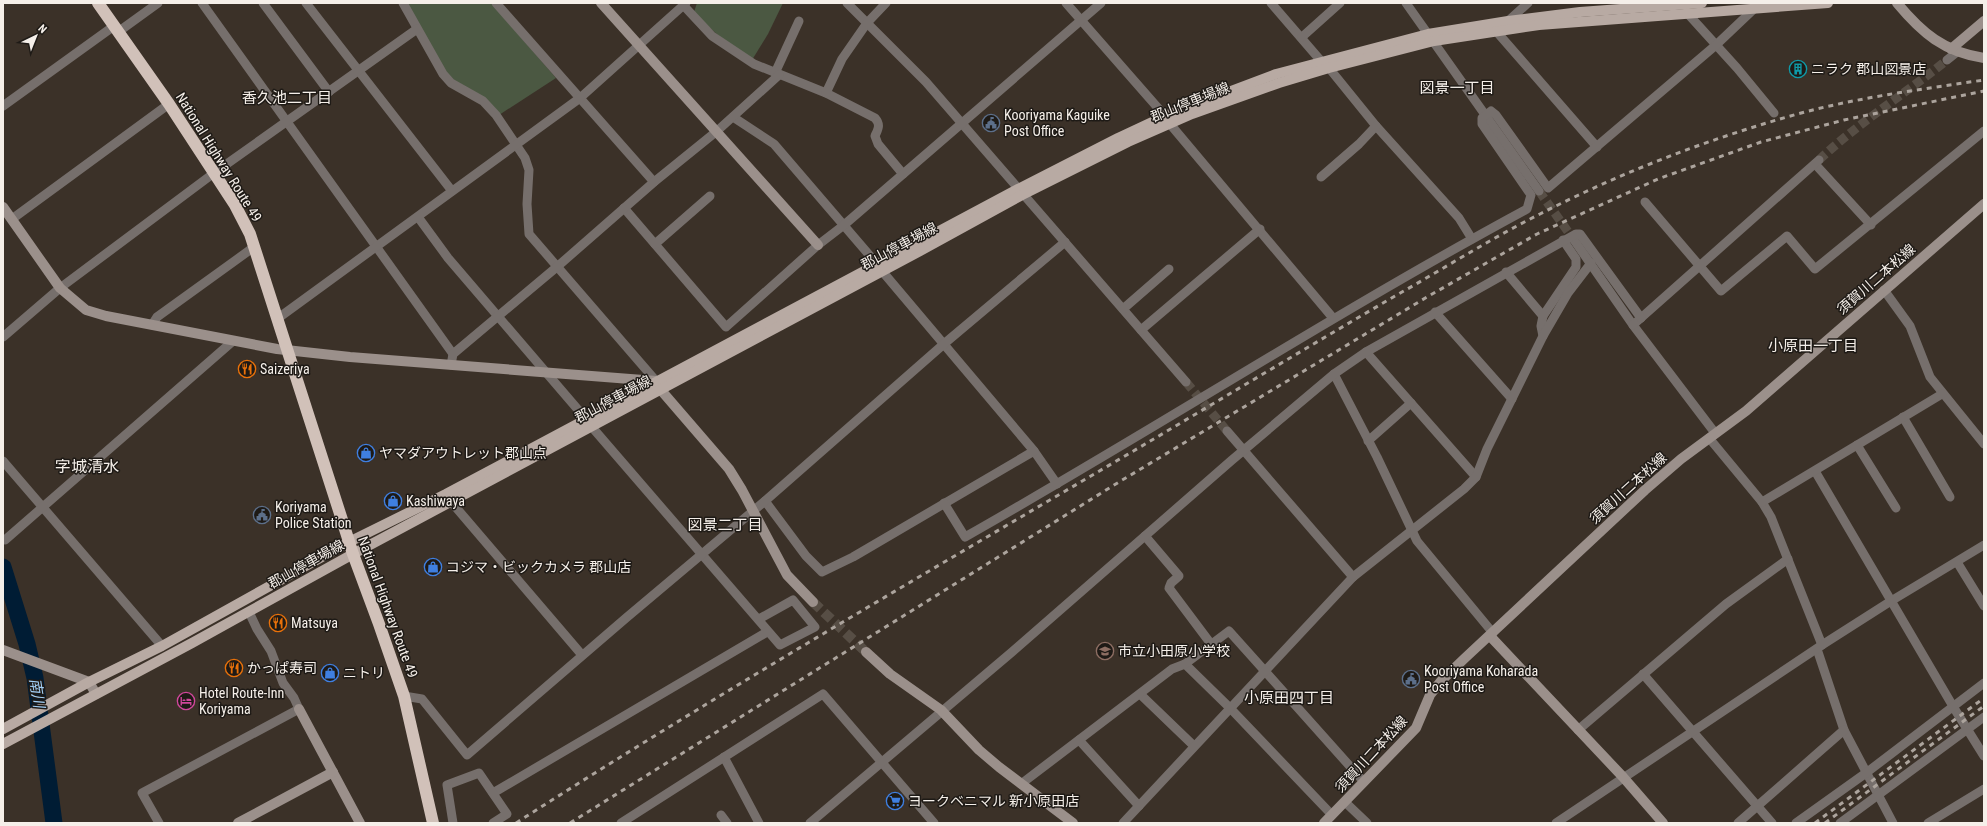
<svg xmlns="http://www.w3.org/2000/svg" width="1987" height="826" font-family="'Roboto Condensed','Noto Sans JP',sans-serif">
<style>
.green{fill:#4b5842}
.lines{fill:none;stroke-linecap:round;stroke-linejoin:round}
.river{stroke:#001c34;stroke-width:17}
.street-tunnel{stroke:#574e45;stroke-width:9;stroke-dasharray:9 4.5;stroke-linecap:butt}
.secondary-tunnel{stroke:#574e45;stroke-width:10;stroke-dasharray:10 5;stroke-linecap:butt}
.street{stroke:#766f6c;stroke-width:9}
.secondary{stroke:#9b908b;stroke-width:10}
.primary{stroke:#b8aaa3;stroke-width:10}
.highway{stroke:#d1c1b9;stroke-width:12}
.rail{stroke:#aca49d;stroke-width:3;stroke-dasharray:5 5;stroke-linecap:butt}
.labels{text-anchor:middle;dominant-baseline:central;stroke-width:3;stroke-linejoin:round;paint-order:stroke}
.poi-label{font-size:14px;fill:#f5efe9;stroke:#1e1a16;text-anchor:start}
.street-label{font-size:14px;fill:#f5efe9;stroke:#1e1a16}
.neighbourhood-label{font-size:15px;fill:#f5efe9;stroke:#1e1a16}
.water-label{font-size:15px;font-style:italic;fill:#a3d0f7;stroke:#1e1a16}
.quarter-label{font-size:16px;fill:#f5efe9;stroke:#1e1a16}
</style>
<rect width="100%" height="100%" fill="#3b3128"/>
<!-- green -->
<g class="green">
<path d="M 407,3 L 491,3 L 556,78 L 499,115 L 454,81 L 446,72 Z"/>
<path d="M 697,3 L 783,3 L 768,34 L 752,60 C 731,46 711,31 694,12 Z"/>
</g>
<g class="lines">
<!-- river -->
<path class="river" d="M 3,567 L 27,644 L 35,678 L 54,823"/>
<!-- street-tunnel -->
<g class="street-tunnel">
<path d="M 1819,160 C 1858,123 1905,94 1947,60"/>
<path d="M 1539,191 L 1574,240"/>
<path d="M 1186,382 L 1227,431"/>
</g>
<!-- secondary-tunnel -->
<path class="secondary-tunnel" d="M 813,602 L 866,652"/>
<!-- street -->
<g class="street">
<path d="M 202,3 L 453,354"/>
<path d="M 263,3 L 329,92"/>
<path d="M 306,3 L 452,191"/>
<path d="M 403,3 L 443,74 L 451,83 L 483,101 L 496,115 L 525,158 L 529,170 L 527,204 L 529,234 L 656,381"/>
<path d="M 496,3 L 654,182"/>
<path d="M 847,3 L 926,82 L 1186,382"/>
<path d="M 1066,3 L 1165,116"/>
<path d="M 1271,3 L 1321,61"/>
<path d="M 1406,3 L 1539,191"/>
<path d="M 684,6 L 712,36 L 754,64 L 826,93 L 875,118 C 881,125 878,129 875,136 L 878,144 L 903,174"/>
<path d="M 1688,14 L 1737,68 L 1774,113"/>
<path d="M 1508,21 L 1528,3"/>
<path d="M 1496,31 L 1597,147"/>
<path d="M 118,32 L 158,3"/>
<path d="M 1302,37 L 1340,3"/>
<path d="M 1947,60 L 1957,52"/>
<path d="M 1329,68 L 1376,126 L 1459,218 L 1472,239"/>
<path d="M 775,73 L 799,21"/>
<path d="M 826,93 L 842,59 L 867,23 L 886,3"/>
<path d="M 3,106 L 114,26"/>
<path d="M 733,117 L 774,144 L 877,264"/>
<path d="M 1170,124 L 1333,318"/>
<path d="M 1815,164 L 1871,225"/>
<path d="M 1321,177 L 1359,144 L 1376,126"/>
<path d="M 1645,202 L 1721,291 L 1787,236 L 1815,269 L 1984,131"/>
<path d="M 624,208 L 726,327 L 818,245 L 844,225 L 1101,3"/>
<path d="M 418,217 L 448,258 L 586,419"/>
<path d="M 12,219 L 169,104"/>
<path d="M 1574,240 L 1633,325 L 1715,433"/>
<path d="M 655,244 L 710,196"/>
<path d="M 882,271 L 1034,451 L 1057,484"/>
<path d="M 1506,272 L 1543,316"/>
<path d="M 1884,290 L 1910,326 L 1930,377 L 1984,444"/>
<path d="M 1123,309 L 1169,269"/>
<path d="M 1435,312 L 1512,399"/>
<path d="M 277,319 L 580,98 L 686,3"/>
<path d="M 152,325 L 157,317 L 254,247"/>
<path d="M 1633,325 L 1819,160"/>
<path d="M 1141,330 L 1260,229"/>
<path d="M 1543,336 L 1541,326 L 1543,316 L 1576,267 L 1576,259 L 1563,240"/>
<path d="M 3,337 L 60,288 L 214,173 L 417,29"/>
<path d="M 1366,352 L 1476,477"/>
<path d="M 451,365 L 453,354 L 558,266 L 654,182 L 717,131 L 779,75"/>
<path d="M 1334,374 L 1377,457 L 1417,541 L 1493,633"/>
<path d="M 1903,417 L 1950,497"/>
<path d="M 591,426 L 780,645 L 815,627 L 793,600 L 759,619"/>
<path d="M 1227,431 L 1353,577"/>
<path d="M 1709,438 L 1762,502 L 1771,517 L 1822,645"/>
<path d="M 1368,441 L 1411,403"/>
<path d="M 1857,445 L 1896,508"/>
<path d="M 3,461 L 162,646"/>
<path d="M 1815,471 L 1954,708 L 1984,756"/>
<path d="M 447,497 L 582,655"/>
<path d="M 765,501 L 806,556 L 822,572 L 853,557 L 1034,451"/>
<path d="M 1762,502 L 1942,394"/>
<path d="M 944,503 L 965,537 C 1154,430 1336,312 1527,209 L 1531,195 L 1482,124 L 1482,118 L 1491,111 L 1496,115 L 1548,188 L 1716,45 L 1755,8"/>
<path d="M 1145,536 L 1179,576 L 1171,583 L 1169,588 L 1211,644"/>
<path d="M 5,540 L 233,341"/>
<path d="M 1957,562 L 1984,606"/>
<path d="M 1817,649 L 1844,730 L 1893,823"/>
<path d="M 1185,664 L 1230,708 L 1332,815"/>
<path d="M 1643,674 L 1772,823"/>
<path d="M 1140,694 L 1194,746"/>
<path d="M 404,696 L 422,699 L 467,755 L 626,618 L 765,501 L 945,343 L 1065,242"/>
<path d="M 1578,730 L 1726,604 L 1788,559"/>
<path d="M 1079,740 L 1139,806"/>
<path d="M 724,757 L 759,823"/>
<path d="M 1021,784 L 1172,669 L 1185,664 L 1229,631 L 1364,782"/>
<path d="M 493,793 L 767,632"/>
<path d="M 1345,802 L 1367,823"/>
<path d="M 721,815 L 727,823"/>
<path d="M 159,823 L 142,793 L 299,709 L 294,698 L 283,683 L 271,651 L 257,629 L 249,612"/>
<path d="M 453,823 L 447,785 L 479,773 L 507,814 L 493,823"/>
<path d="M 621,823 L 823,694 L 934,823"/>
<path d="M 810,823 L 1012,652 L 1232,460 L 1334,374 L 1366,352 L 1576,234 L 1580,234 L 1641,318"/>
<path d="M 1123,823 L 1353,577 L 1464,489 L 1476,477 L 1487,449 L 1543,336 L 1568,293 L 1591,263"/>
<path d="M 1556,823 L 1822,645 L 1891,601 L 1984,545"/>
<path d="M 1738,823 L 1844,730"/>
<path d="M 1796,823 L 1866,773 L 1984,683"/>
<path d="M 1840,823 L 1984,717"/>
<path d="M 1928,823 L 1984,789"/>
</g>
<!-- secondary -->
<g class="secondary">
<path d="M 601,3 L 818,245"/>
<path d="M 1897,3 C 1922,33 1944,52 1984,58"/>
<path d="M 1951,49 L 1984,21"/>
<path d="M 3,207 L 60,288 L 86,310 L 106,316 L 277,349 L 350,357 L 656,381 L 660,389 L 729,469 L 742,490 L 787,575 L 813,602"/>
<path d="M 1490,636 L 1623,777 L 1663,823"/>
<path d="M 3,650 L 89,682 L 96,694"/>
<path d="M 866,652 L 890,674 L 941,710 L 979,750 L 999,767 L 1073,823"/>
<path d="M 299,709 L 360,823"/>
<path d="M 238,823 L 333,772"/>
<path d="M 1324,823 L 1416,728 L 1430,695 L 1441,681 L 1465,658 L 1645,490 L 1681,459 L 1746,411 L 1984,204"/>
</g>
<!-- primary -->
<g class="primary">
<path d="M 3,729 L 89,682 L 162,646 L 349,542 L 446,494 L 1018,189 L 1118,138 L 1165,116 L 1276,74 L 1428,34 L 1508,21 L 1580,12 L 1702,3"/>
<path d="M 3,744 L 192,643 L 353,554 L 920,251 L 1022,195 L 1128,142 L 1192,114 L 1279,83 L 1329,68 L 1434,41 L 1539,25 L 1828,3"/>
</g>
<!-- highway -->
<path class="highway" d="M 98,3 L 169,104 L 235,205 L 250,234 L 353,554 L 379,624 L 404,696 L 433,823"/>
<!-- rail -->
<g class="rail">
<path d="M 516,823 C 717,694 924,574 1130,453 C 1218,401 1306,348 1395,296 C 1443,269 1490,239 1540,214 C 1616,175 1698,143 1780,119 C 1846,99 1916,90 1984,80"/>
<path d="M 570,823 L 1119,482 L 1427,297 L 1537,234 L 1658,179 L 1761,142 L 1844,120 L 1984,91"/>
<path d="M 1815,823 L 1984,698"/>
<path d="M 1825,823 L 1984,706"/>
</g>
</g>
<!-- icons -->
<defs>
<symbol id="building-ring" viewBox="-11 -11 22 22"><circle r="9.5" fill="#1e1a16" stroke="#0f9aa8" stroke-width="1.5"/><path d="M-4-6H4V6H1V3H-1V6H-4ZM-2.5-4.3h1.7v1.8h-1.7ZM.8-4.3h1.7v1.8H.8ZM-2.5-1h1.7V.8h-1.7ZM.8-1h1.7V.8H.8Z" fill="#0f9aa8"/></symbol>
<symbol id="civic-ring" viewBox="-11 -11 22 22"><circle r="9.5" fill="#1e1a16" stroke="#5c6f8a" stroke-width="1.5"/><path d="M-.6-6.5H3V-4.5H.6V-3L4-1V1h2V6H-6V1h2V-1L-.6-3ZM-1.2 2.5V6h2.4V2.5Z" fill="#5c6f8a"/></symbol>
<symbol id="restaurant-ring" viewBox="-11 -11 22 22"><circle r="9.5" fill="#1e1a16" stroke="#e8710a" stroke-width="1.5"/><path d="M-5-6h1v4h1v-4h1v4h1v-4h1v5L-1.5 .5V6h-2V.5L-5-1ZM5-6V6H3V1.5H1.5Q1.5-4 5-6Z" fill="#e8710a"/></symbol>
<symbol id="shop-ring" viewBox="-11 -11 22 22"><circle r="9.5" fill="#1e1a16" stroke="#3f7fe0" stroke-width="1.5"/><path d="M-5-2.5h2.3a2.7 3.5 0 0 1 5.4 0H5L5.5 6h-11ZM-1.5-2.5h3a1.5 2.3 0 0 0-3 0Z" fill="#3f7fe0"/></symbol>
<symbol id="school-ring" viewBox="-11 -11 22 22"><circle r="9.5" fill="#1e1a16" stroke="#8d6e63" stroke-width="1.5"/><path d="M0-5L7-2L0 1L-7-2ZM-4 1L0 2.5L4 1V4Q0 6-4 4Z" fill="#8d6e63"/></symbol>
<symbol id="hotel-ring" viewBox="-11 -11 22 22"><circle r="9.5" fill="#1e1a16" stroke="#d1479c" stroke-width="1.5"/><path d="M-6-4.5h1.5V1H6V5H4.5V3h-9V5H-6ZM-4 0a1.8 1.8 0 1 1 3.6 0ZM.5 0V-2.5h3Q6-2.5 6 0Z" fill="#d1479c"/></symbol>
<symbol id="supermarket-ring" viewBox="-11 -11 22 22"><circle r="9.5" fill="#1e1a16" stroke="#3f7fe0" stroke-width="1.5"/><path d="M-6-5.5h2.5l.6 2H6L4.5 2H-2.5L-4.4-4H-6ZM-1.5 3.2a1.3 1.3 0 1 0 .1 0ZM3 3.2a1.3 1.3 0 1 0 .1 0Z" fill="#3f7fe0"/></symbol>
</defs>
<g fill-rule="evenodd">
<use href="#building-ring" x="1788" y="59" width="20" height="20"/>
<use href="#civic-ring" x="981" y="113" width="20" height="20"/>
<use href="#restaurant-ring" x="237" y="359" width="20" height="20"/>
<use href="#shop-ring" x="356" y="443" width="20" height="20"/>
<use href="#shop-ring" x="383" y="491" width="20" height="20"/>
<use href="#civic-ring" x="252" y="505" width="20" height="20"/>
<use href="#shop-ring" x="423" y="557" width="20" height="20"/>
<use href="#restaurant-ring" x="268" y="613" width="20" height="20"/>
<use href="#school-ring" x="1095" y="641" width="20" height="20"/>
<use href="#restaurant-ring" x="224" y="658" width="20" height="20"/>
<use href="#shop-ring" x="320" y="663" width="20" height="20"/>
<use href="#civic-ring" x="1401" y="669" width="20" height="20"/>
<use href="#hotel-ring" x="176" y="691" width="20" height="20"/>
<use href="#supermarket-ring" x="885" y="791" width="20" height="20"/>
</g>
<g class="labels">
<!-- poi labels -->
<g class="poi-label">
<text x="1811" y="69">ニラク 郡山図景店</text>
<text x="1004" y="115">Kooriyama Kaguike<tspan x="1004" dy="16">Post Office</tspan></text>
<text x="260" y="369">Saizeriya</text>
<text x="379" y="453">ヤマダアウトレット郡山点</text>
<text x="406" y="501">Kashiwaya</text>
<text x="275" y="507">Koriyama<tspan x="275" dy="16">Police Station</tspan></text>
<text x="446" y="567">コジマ・ビックカメラ 郡山店</text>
<text x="291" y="623">Matsuya</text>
<text x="1118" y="651">市立小田原小学校</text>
<text x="247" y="668">かっぱ寿司</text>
<text x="1424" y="671">Kooriyama Koharada<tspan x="1424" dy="16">Post Office</tspan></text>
<text x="343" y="673">ニトリ</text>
<text x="199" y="693">Hotel Route-Inn<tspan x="199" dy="16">Koriyama</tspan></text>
<text x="908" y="801">ヨークベニマル 新小原田店</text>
</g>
<!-- street labels -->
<g class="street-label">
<text transform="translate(1190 102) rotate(-22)">郡山停車場線</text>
<text transform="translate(219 157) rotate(58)">National Highway Route 49</text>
<text transform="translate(899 246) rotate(-28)">郡山停車場線</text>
<text transform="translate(1876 279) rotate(-41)">須賀川二本松線</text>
<text transform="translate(613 399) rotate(-28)">郡山停車場線</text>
<text transform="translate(1628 488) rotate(-42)">須賀川二本松線</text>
<text transform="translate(306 564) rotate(-29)">郡山停車場線</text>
<text transform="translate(388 607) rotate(70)">National Highway Route 49</text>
<text transform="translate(1371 754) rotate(-47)">須賀川二本松線</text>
</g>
<!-- neighbourhood labels -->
<g class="neighbourhood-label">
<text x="1457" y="88">図景一丁目</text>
<text x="287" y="98">香久池二丁目</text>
<text x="1813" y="346">小原田一丁目</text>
<text x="725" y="525">図景二丁目</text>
<text x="1289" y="698">小原田四丁目</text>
</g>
<!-- water labels -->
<g class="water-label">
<text transform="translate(37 693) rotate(81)">南川</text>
</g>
<!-- quarter labels -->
<g class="quarter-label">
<text x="87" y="466">字城清水</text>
</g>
</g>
<!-- border -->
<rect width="1987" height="826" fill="none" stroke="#f5efe9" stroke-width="8"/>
<!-- north arrow -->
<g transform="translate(36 36) rotate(43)" stroke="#1e1a16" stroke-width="3" paint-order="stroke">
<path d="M0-3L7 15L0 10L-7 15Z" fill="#f5efe9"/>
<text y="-6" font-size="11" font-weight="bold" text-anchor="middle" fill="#f5efe9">N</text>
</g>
</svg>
